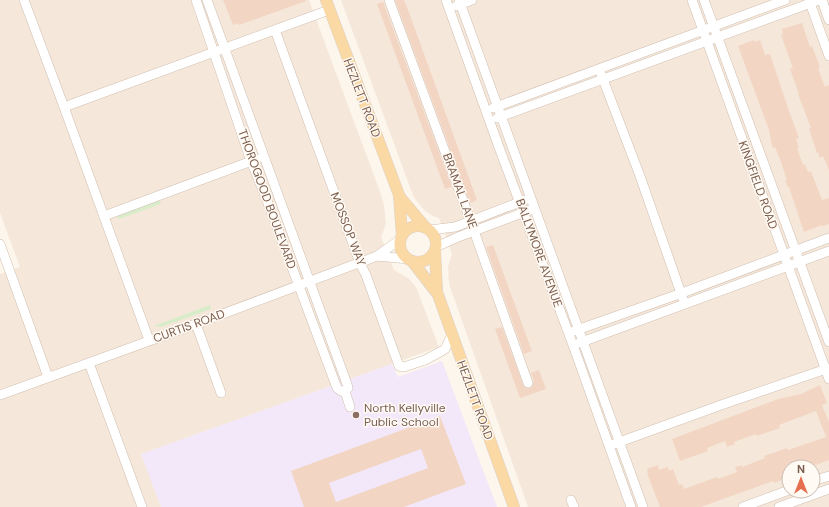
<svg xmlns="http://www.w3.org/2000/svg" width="829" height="507" font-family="'DM Sans',sans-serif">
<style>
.residential{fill:#f5e8da;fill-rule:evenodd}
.education{fill:#f3e8fa}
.green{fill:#d8ecc9}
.building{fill:#f3d5c3;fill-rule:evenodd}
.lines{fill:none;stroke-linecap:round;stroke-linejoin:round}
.minor-casing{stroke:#d1beb0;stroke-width:10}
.major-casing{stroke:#dad1cd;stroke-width:12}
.minor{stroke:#fff;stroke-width:9}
.major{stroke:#fbd9a5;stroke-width:11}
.education-dot{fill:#8d6e63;stroke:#fffaf3;stroke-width:1.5}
.labels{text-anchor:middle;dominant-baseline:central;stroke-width:3;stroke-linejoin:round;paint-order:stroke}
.street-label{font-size:12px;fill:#7a5c4d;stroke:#fffaf3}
.education-label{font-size:12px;fill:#785e54;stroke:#fffaf3;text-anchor:start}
</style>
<rect width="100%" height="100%" fill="#fdf6ec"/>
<!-- residential -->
<g class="residential">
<path d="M 0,0 L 309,0 L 379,189 L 384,205 L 386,224 L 381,237 L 394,270 L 408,278 L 416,287 L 439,347 L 142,454 L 161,507 L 0,507 L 0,274 L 20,267 L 0,213 Z"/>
<path d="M 341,0 L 829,0 L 829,507 L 528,507 L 449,284 L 448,267 L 452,254 L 439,218 L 433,216 L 425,211 L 414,198 ZM 789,467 L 813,467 L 813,491 L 789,491 Z"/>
</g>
<!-- education -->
<path class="education" d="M 442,361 L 497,507 L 161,507 L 141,454 L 392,364 L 398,377 Z"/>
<!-- green -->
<g class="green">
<path d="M 159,200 L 161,204 L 119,219 L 117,216 Z"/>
<path d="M 210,305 L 211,309 L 161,327 L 154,326 Z"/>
</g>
<!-- building -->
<g class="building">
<path d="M 223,0 L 306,0 L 306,1 L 239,25 L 239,23 L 233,25 Z"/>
<path d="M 395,0 L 404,0 L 407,7 L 477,200 L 470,203 Z"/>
<path d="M 383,2 L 452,187 L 445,189 L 377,4 Z"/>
<path d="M 802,23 L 810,47 L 812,46 L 820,67 L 818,68 L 825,87 L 829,85 L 829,170 L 823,156 L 820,158 L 818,152 L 817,153 L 809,129 L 811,128 L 798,94 L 799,94 L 790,69 L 793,68 L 781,35 L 783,34 L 782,29 Z"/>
<path d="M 754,40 L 755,42 L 760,40 L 765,55 L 770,54 L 789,111 L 799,138 L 796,139 L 799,148 L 797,148 L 803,165 L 805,164 L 808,172 L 811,171 L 822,200 L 829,198 L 829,224 L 823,226 L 822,225 L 804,232 L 789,187 L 788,187 L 785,181 L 787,180 L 781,162 L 775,147 L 773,148 L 771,141 L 769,130 L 738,46 Z"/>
<path d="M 493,245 L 532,351 L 524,354 L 486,247 Z"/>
<path d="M 502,327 L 524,387 L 527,389 L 532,387 L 534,381 L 531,373 L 539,370 L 546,389 L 520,398 L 495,329 Z"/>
<path d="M 820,385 L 827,403 L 822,405 L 829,422 L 829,460 L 811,467 L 789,467 L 789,477 L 774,483 L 773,481 L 701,507 L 660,507 L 648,476 L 647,469 L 658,465 L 659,470 L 668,467 L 669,471 L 673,469 L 679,485 L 682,484 L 684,489 L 717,477 L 718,479 L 737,472 L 735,467 L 742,465 L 742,467 L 765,458 L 764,456 L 787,448 L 788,450 L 826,437 L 816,411 L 779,425 L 780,428 L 757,436 L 756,434 L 734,442 L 735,444 L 727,447 L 725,441 L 707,448 L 708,451 L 680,461 L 672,439 L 778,399 L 801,394 Z"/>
<path d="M 440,416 L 466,484 L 404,507 L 304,507 L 291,471 ZM 421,449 L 428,468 L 336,502 L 329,483 Z"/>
</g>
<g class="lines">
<defs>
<g id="minor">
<path d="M 24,0 L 64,107 L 149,340"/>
<path d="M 196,0 L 251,161 L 265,195 L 337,388 L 341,391 L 345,391 L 348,388 L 347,384 L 207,0"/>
<path d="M 389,0 L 468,214 L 528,383"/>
<path d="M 446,0 L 500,150 L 573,345 L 631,507"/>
<path d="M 459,0 L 643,507"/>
<path d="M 692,0 L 829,379"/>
<path d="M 704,0 L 829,342"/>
<path d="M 809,0 L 829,56"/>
<path d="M 822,0 L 829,20"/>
<path d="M 456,6 L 472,0"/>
<path d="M 275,30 L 360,263 L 366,275 L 399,366 L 404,367 L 425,360 L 440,352 L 445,349 L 452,335"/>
<path d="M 601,74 L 640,176 L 683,299"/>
<path d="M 64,107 L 329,10"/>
<path d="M 493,108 L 785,0"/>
<path d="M 497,118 L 819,0"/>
<path d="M 104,216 L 257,159"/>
<path d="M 429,230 L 455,227 L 525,200"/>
<path d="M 0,244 L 48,377"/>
<path d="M 436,247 L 458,237 L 530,210"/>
<path d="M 377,256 L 408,259"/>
<path d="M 196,324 L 221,393"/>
<path d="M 574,331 L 682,293 L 829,238"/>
<path d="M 579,343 L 829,251"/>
<path d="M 89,363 L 142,507"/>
<path d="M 345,391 L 350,407"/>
<path d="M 0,395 L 196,324 L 377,256 L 401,239"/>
<path d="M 614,444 L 721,405 L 829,368"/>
<path d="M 813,481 L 829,476"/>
<path d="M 571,500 L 574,507"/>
<path d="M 743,507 L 789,490"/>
<path d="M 779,507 L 829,489"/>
</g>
<g id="major">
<path d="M 326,0 L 399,195 L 402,235"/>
<path d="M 399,196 L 426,228"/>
<circle cx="418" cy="244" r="18"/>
<path d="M 435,251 L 437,292 L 514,507"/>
<path d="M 412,261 L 436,292"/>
</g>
</defs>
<!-- minor casing -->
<use href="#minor" class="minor-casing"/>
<!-- major casing -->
<use href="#major" class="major-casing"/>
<!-- minor -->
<use href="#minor" class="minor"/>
<!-- major -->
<use href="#major" class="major"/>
</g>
<!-- markers -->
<circle class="education-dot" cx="356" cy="415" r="4"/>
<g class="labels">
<!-- street labels -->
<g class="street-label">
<text transform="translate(362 98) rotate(69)">HEZLETT ROAD</text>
<text transform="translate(758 185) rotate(70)">KINGFIELD ROAD</text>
<text transform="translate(460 191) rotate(70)">BRAMAL LANE</text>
<text transform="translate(267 199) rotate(70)">THOROGOOD BOULEVARD</text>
<text transform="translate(348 229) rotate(69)">MOSSOP WAY</text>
<text transform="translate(539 253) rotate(70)">BALLYMORE AVENUE</text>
<text transform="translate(189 326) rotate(-20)">CURTIS ROAD</text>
<text transform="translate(475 400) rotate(70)">HEZLETT ROAD</text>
</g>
<!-- education labels -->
<g class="education-label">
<text x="364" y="408">North Kellyville<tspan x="364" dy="14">Public School</tspan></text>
</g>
</g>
<!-- north arrow -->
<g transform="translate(801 479)"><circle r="19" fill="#fffaf3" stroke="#cabbb1"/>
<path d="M0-3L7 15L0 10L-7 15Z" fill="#e76f51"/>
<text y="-6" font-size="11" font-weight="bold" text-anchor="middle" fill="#7a5c4d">N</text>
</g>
</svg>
